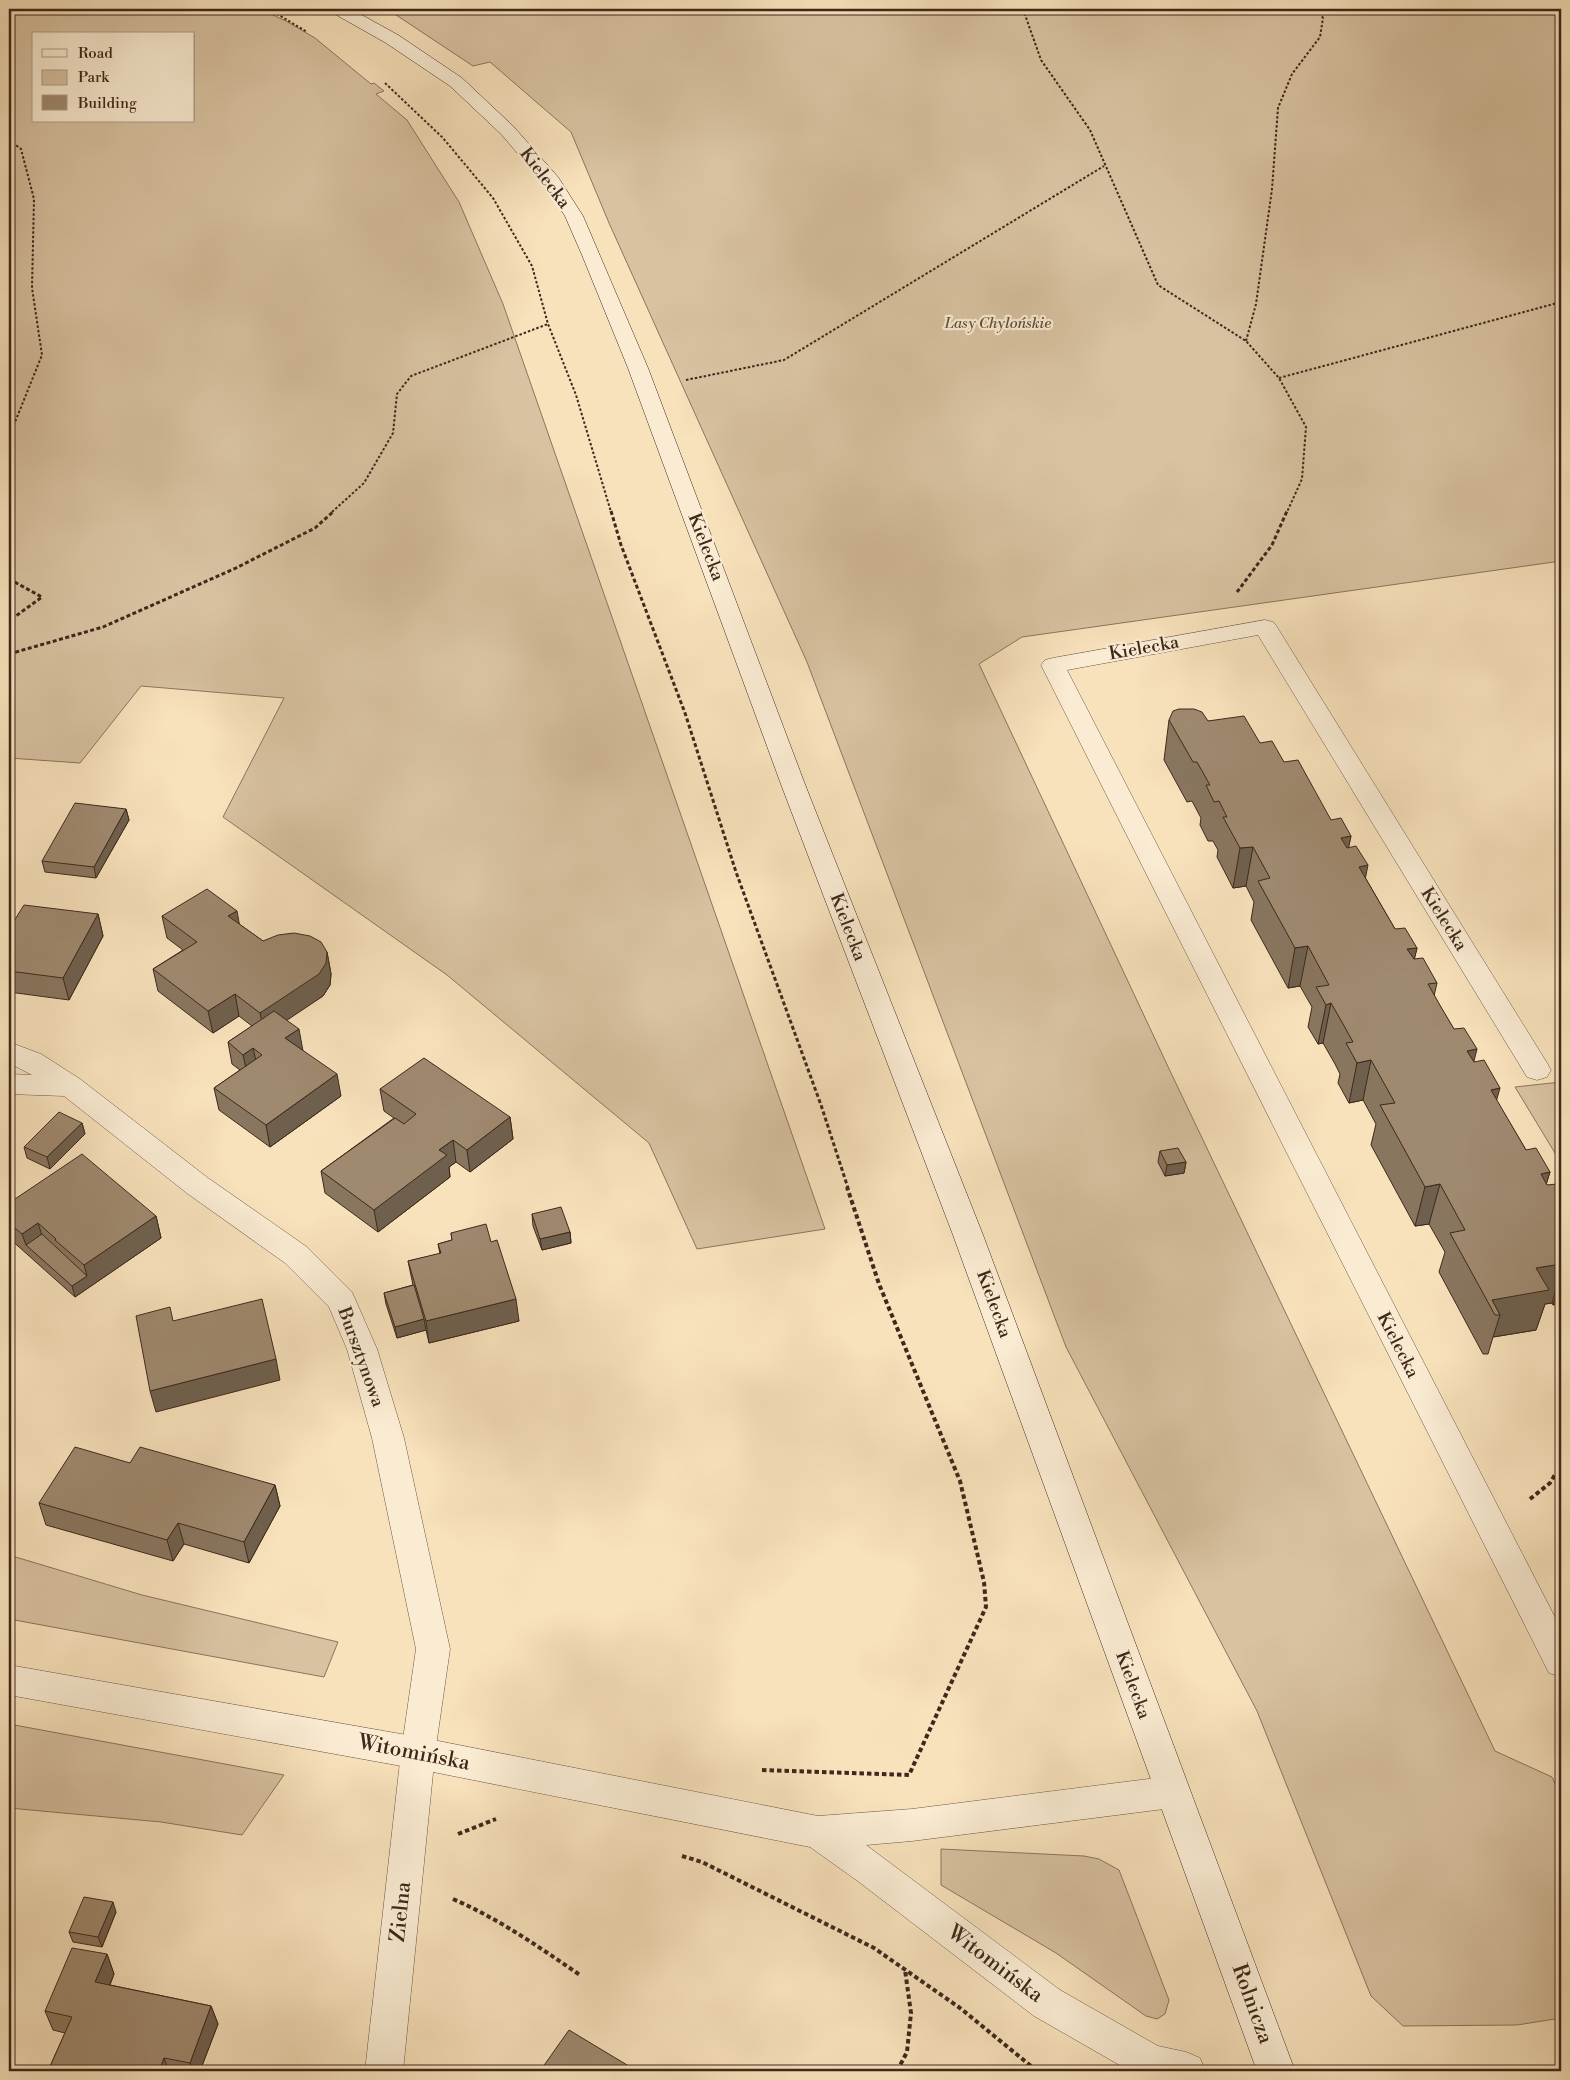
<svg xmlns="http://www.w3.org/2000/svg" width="1570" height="2080" font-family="'Libre Bodoni',serif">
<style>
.green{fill:#d8c2a1;stroke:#8b755e;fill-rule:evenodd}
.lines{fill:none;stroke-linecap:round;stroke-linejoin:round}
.minor-casing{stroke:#6c5644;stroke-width:1}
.tertiary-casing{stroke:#6c5644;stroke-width:1}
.secondary-casing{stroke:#3e281c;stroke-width:1}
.path-far2{stroke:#3e281c;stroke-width:2;stroke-dasharray:2.5 2;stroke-linecap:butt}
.path-far1{stroke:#3e281c;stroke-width:3;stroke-dasharray:4 2.5;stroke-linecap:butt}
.path{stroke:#3e281c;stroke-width:4;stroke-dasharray:4.5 3;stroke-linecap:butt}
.minor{fill:#faecd3;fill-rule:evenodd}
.tertiary{fill:#faecd3;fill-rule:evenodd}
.secondary{fill:#faecd3;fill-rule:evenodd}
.wall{fill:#89765f;stroke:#3e281c}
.shaded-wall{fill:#6f604e;stroke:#3e281c}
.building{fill:#9f896f;stroke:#3e281c}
.labels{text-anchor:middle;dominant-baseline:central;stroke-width:4.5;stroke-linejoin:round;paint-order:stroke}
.far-park-label{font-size:15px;font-style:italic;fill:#644e3d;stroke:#faecd3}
.street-label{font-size:18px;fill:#3e281c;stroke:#faecd3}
.near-street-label{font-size:21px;fill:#3e281c;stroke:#faecd3}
</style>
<rect width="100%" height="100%" fill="#f8e2bc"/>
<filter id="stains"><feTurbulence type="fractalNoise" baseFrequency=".004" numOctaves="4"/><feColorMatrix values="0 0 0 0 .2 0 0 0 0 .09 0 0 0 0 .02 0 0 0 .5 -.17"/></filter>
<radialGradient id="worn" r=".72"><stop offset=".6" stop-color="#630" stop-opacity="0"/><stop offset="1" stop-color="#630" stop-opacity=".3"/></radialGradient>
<!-- green -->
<g class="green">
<path d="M 9,9 L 260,9 L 286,21 L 315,38 L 371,84 L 374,83 L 384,91 L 376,94 L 407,120 L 459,202 L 503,304 L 825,1229 L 697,1249 L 649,1143 L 447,975 L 223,817 L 284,698 L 141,686 L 80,763 L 9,758 ZM 34,34 L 194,34 L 194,121 L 34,121 Z"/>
<path d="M 387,9 L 1561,9 L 1561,561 L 1022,637 L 979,664 L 1171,1073 L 1495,1751 L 1552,1777 L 1561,1797 L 1561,2018 L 1517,2025 L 1403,2026 L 1371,1996 L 1257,1711 L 1066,1347 L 807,662 L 609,223 L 571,132 L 490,62 L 473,66 Z"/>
<path d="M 1561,1082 L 1561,1163 L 1515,1087 Z"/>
<path d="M 9,1555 L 142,1595 L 338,1642 L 324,1677 L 9,1619 Z"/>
<path d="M 9,1724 L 284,1775 L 242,1835 L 161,1822 L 9,1808 Z"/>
<path d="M 941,1849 L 1084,1856 L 1099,1859 L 1119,1870 L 1169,2000 L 1165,2014 L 1157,2019 L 1146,2016 L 1056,1953 L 941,1885 Z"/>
</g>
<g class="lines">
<defs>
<g id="minor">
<path d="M 1265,620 L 1273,622 L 1277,627 L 1547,1063 L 1551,1070 L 1547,1077 L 1537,1080 L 1527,1077 L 1258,635 L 1067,670 L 1561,1629 L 1561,1677 L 1549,1673 L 1041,665 L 1045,660 L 1053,658 Z"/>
<path d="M 9,1042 L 41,1054 L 80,1079 L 208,1178 L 307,1247 L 352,1292 L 377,1349 L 404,1438 L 450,1649 L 435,1753 L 403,2071 L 365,2071 L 401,1753 L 416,1649 L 372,1438 L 347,1349 L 329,1307 L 285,1263 L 188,1194 L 64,1096 L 9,1094 L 9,1074 L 32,1075 L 9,1063 Z"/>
</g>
<path id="tertiary" d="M 9,1665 L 418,1737 L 818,1816 L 912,1809 L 1172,1776 L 1184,1781 L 1190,1792 L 1184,1803 L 1172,1808 L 912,1841 L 866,1845 L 1060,1990 L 1158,2046 L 1186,2052 L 1200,2058 L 1205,2071 L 1130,2071 L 1034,2016 L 859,1882 L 810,1847 L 418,1769 L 9,1695 Z"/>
<path id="secondary" d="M 331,9 L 351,9 L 398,35 L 462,78 L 513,126 L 558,177 L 583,216 L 648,368 L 806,787 L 983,1235 L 1295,2071 L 1257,2071 L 953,1235 L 782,787 L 628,368 L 582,255 L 565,216 L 544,184 L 501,134 L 450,86 L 386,43 L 333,13 Z"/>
</defs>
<!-- minor casing -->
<use href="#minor" class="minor-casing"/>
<!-- tertiary casing -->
<use href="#tertiary" class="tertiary-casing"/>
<!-- secondary casing -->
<use href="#secondary" class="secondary-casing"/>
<!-- path-far2 -->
<g class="path-far2">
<path d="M 269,9 L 307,32"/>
<path d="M 1023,9 L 1041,60 L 1090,130 L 1158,285 L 1246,341 L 1279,378 L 1306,427 L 1302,479 L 1287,512"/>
<path d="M 385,83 L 443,138 L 493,198 L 532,266 L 548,324 L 576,395 L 611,512"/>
<path d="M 9,140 L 21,149 L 34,199 L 32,288 L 42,355 L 9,437"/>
<path d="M 1246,341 L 1256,304 L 1272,189 L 1278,108 L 1292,74 L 1320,37 L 1323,18 L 1317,9"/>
<path d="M 1279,378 L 1561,302"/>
<path d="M 686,380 L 784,360 L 1104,166"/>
<path d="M 332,512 L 364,483 L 393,433 L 397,394 L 411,376 L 548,324"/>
</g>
<!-- path-far1 -->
<g class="path-far1">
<path d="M 611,511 L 621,545 L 685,713 L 736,872 L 821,1105 L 848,1188"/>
<path d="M 9,579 L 42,597 L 9,621"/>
<path d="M 1237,592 L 1272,545 L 1287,511"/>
<path d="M 9,654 L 103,627 L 236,568 L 315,528 L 334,511"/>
</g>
<!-- path -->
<g class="path">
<path d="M 1530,1499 L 1550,1483 L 1561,1465"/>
<path d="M 762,1770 L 909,1775 L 986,1607 L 984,1582 L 960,1481 L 879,1284 L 847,1187"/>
<path d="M 458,1834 L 496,1819"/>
<path d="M 682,1856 L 702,1862 L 874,1948 L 960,2008 L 1037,2071"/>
<path d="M 453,1899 C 499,1919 539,1947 580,1975"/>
<path d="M 897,2071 L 907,2052 L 911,2013 L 905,1970"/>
</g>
<!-- minor -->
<use href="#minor" class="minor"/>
<!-- tertiary -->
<use href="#tertiary" class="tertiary"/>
<!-- secondary -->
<use href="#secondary" class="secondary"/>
</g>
<!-- wall -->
<g class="wall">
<path d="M 1169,720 L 1208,721 L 1260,743 L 1284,762 L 1331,820 L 1351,836 L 1348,848 L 1395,929 L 1417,948 L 1414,959 L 1437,983 L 1434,996 L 1496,1100 L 1526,1150 L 1550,1172 L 1546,1184 L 1547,1185 L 1561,1191 L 1561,1303 L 1553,1305 L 1552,1303 L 1545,1304 L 1536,1330 L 1493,1337 L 1488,1354 L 1483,1354 L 1439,1272 L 1445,1252 L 1429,1224 L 1415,1226 L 1371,1145 L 1376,1124 L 1363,1100 L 1349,1103 L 1338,1083 L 1340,1074 L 1335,1064 L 1323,1043 L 1318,1044 L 1308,1027 L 1312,1007 L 1300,986 L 1288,988 L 1251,920 L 1254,902 L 1246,886 L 1233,888 L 1217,857 L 1218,850 L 1213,841 L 1208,841 L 1200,825 L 1201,818 L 1192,801 L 1187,802 L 1164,760 Z"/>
<path d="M 126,809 L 129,820 L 96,878 L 45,872 L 42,861 Z"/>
<path d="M 98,914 L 103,936 L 69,1000 L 9,992 L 9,921 L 14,921 Z"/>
<path d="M 162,916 L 239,924 L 263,941 L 327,952 L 331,974 L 330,985 L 323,996 L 286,1020 L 302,1050 L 341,1096 L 270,1147 L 219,1110 L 214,1088 L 240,1070 L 232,1064 L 228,1042 L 252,1026 L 239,1016 L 213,1033 L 158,991 L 153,969 L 183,950 L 167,938 Z"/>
<path d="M 380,1089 L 510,1117 L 513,1139 L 470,1172 L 456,1162 L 449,1167 L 450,1177 L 378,1232 L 325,1193 L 321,1171 L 394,1118 L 384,1111 Z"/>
<path d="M 82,1123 L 85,1134 L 50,1169 L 27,1158 L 24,1147 Z"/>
<path d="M 1160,1151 L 1186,1162 L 1184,1173 L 1165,1176 L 1158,1162 Z"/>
<path d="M 9,1203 L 156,1216 L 161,1238 L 75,1297 L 9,1238 Z"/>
<path d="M 532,1214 L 570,1232 L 571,1243 L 542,1250 L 533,1226 Z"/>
<path d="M 451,1233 L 491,1242 L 519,1321 L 429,1343 L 426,1330 L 397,1338 L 386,1304 L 384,1293 L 413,1285 L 408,1261 L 440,1254 L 438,1244 L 452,1240 Z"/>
<path d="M 130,1463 L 275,1485 L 280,1506 L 249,1563 L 184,1544 L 173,1561 L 46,1525 L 39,1503 Z"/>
<path d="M 116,1912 L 102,1947 L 73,1942 L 69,1932 Z"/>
<path d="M 107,1954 L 114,1974 L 110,1985 L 211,2006 L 218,2024 L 200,2071 L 48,2071 L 65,2033 L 53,2030 L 45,2011 Z"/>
</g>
<!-- shaded-wall -->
<g class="shaded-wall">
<path d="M 126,809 L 129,820 L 96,878 L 94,867 Z"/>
<path d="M 1351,836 L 1343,876 L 1341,838 Z"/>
<path d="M 1253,847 L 1246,886 L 1233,888 L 1240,848 Z"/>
<path d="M 1368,865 L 1360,905 L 1359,867 Z"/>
<path d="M 237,911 L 241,933 L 228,916 Z"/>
<path d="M 98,914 L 103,936 L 69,1000 L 63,978 Z"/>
<path d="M 1308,946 L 1300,986 L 1288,988 L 1295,948 Z"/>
<path d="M 1417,948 L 1408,987 L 1407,949 Z"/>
<path d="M 327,952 L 331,974 L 330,985 L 323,996 L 265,1035 L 260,1013 Z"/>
<path d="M 235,994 L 239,1016 L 213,1033 L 208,1011 Z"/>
<path d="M 1331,1003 L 1323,1043 L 1318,1044 L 1326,1005 Z"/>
<path d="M 299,1029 L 303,1051 L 285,1038 Z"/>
<path d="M 253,1048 L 258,1070 L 248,1077 L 243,1055 Z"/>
<path d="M 1477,1049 L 1467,1089 L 1467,1051 Z"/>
<path d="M 1371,1060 L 1363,1100 L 1349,1103 L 1357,1063 Z"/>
<path d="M 337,1074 L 341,1096 L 270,1147 L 266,1125 Z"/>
<path d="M 1500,1088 L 1489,1127 L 1491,1090 Z"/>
<path d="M 510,1117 L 513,1139 L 470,1172 L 467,1150 Z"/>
<path d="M 82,1123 L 85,1134 L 50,1169 L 47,1157 Z"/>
<path d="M 453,1140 L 456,1162 L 449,1167 L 450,1177 L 378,1232 L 374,1210 L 439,1150 Z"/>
<path d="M 1186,1162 L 1184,1173 L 1165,1176 L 1167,1165 Z"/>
<path d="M 1550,1172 L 1538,1211 L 1541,1174 Z"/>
<path d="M 1440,1184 L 1429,1224 L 1415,1226 L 1425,1187 Z"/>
<path d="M 156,1216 L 161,1238 L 75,1297 L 72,1286 L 87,1276 L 84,1265 Z"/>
<path d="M 38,1223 L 45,1245 L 26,1245 L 22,1234 Z"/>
<path d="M 570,1232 L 571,1243 L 542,1250 L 540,1239 Z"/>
<path d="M 1561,1264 L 1561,1273 L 1552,1303 L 1545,1304 L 1536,1330 L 1493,1337 L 1500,1315 L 1492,1300 L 1536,1268 Z"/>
<path d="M 1561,1280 L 1561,1303 L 1553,1305 Z"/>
<path d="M 516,1299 L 519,1321 L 429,1343 L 426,1321 Z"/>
<path d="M 424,1319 L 426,1330 L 397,1338 L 395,1327 Z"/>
<path d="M 276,1359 L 280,1380 L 156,1412 L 150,1391 Z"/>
<path d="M 275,1485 L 280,1506 L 249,1563 L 244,1542 Z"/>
<path d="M 178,1523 L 184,1544 L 173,1561 L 167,1540 Z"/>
<path d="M 113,1902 L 116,1912 L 102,1947 L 98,1937 Z"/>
<path d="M 107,1954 L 114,1974 L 103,2001 L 95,1982 Z"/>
<path d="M 211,2006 L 218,2024 L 200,2071 L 193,2071 L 190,2063 Z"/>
<path d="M 164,2058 L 169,2071 L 159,2071 Z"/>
</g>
<!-- building -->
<g class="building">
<path d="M 1179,709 L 1194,709 L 1202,712 L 1208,721 L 1244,716 L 1260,743 L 1272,741 L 1284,762 L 1298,760 L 1331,820 L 1341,818 L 1351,836 L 1341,838 L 1347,848 L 1356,846 L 1368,865 L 1359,867 L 1395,929 L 1405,928 L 1417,948 L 1407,949 L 1414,959 L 1423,958 L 1437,983 L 1428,984 L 1441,1007 L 1454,1029 L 1464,1028 L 1477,1049 L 1467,1051 L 1474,1062 L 1484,1060 L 1500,1088 L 1491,1090 L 1526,1150 L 1536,1148 L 1550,1172 L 1541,1174 L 1547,1185 L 1557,1184 L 1561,1191 L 1561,1264 L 1536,1268 L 1549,1290 L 1492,1300 L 1500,1315 L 1495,1315 L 1450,1233 L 1465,1230 L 1440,1184 L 1425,1187 L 1380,1105 L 1395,1103 L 1371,1060 L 1357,1063 L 1346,1043 L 1353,1042 L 1343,1024 L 1331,1003 L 1326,1005 L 1316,987 L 1329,985 L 1308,946 L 1295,948 L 1258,881 L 1270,878 L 1253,847 L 1240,848 L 1223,817 L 1227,817 L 1219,801 L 1214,802 L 1206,785 L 1210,785 L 1197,762 L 1193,762 L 1169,720 L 1173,711 Z"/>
<path d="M 75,803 L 126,809 L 94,867 L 42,861 Z"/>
<path d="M 207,889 L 237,911 L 228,916 L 263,941 L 278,935 L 294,933 L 310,936 L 321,942 L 327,952 L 326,963 L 319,974 L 260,1013 L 235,994 L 208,1011 L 153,969 L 197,942 L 162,916 Z"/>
<path d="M 24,905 L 98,914 L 63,978 L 9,971 L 9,921 L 14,921 Z"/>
<path d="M 274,1011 L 299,1029 L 285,1038 L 337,1074 L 266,1125 L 214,1088 L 262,1055 L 253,1048 L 243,1055 L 228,1042 Z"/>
<path d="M 424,1058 L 510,1117 L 467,1150 L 453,1140 L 439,1150 L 447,1155 L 374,1210 L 321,1171 L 395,1118 L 404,1124 L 416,1114 L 380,1089 Z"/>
<path d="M 59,1112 L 82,1123 L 47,1157 L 24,1147 Z"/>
<path d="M 1178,1148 L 1186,1162 L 1167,1165 L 1160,1151 Z"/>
<path d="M 82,1154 L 156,1216 L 84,1265 L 55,1240 L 56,1239 L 38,1223 L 22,1234 L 9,1223 L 9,1203 Z"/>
<path d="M 561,1207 L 570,1232 L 540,1239 L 532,1214 Z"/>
<path d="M 486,1224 L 491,1242 L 497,1240 L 516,1299 L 426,1321 L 408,1261 L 441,1253 L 438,1244 L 452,1240 L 451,1233 Z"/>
<path d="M 42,1234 L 87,1276 L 72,1286 L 26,1245 Z"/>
<path d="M 414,1285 L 424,1319 L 395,1327 L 384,1293 Z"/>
<path d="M 262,1299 L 276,1359 L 150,1391 L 136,1316 L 170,1307 L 173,1321 Z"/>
<path d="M 75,1447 L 130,1463 L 140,1447 L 275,1485 L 244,1542 L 178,1523 L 167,1540 L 39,1503 Z"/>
<path d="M 84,1897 L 113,1902 L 98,1937 L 69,1932 Z"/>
<path d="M 72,1948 L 107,1954 L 95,1982 L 211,2006 L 190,2063 L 164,2058 L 159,2071 L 48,2071 L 72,2017 L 45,2011 Z"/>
<path d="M 569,2030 L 637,2071 L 540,2071 Z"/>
</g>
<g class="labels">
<!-- far-park labels -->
<g class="far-park-label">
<text x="998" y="323">Lasy Chylońskie</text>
</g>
<!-- street labels -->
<g class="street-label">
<text transform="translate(545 178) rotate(53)">Kielecka</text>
<text transform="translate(706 547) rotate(69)">Kielecka</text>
<text transform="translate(1144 648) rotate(-10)">Kielecka</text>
<text transform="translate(1444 919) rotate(58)">Kielecka</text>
<text transform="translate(848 927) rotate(69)">Kielecka</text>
<text transform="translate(994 1304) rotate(70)">Kielecka</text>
<text transform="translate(1398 1345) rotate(63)">Kielecka</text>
<text transform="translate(361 1357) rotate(70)">Bursztynowa</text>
<text transform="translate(1133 1685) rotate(70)">Kielecka</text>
</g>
<!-- near-street labels -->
<g class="near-street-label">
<text transform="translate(414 1753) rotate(11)">Witomińska</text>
<text transform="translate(401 1912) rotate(-84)">Zielna</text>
<text transform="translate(995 1964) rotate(37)">Witomińska</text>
<text transform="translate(1252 2004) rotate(70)">Rolnicza</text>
</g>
</g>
<!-- margin -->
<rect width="1570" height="2080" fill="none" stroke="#f8e2bc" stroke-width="30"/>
<rect x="10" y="10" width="1550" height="2060" fill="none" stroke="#3e281c" stroke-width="2.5"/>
<rect x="15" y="15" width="1540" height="2050" fill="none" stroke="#3e281c"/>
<!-- legend -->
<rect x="32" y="32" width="162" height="90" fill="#faecd3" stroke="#af9e8a"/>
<rect x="42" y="49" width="25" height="8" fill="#faecd3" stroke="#af9e8a"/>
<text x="78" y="58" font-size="15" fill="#3e281c">Road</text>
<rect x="42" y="70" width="25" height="15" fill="#d8c2a1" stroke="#af9e8a"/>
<text x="78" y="82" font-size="15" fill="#3e281c">Park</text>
<rect x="42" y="95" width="25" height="15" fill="#9f896f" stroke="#af9e8a"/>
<text x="78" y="108" font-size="15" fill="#3e281c">Building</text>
<rect width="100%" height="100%" filter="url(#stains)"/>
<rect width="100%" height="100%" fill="url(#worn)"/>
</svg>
